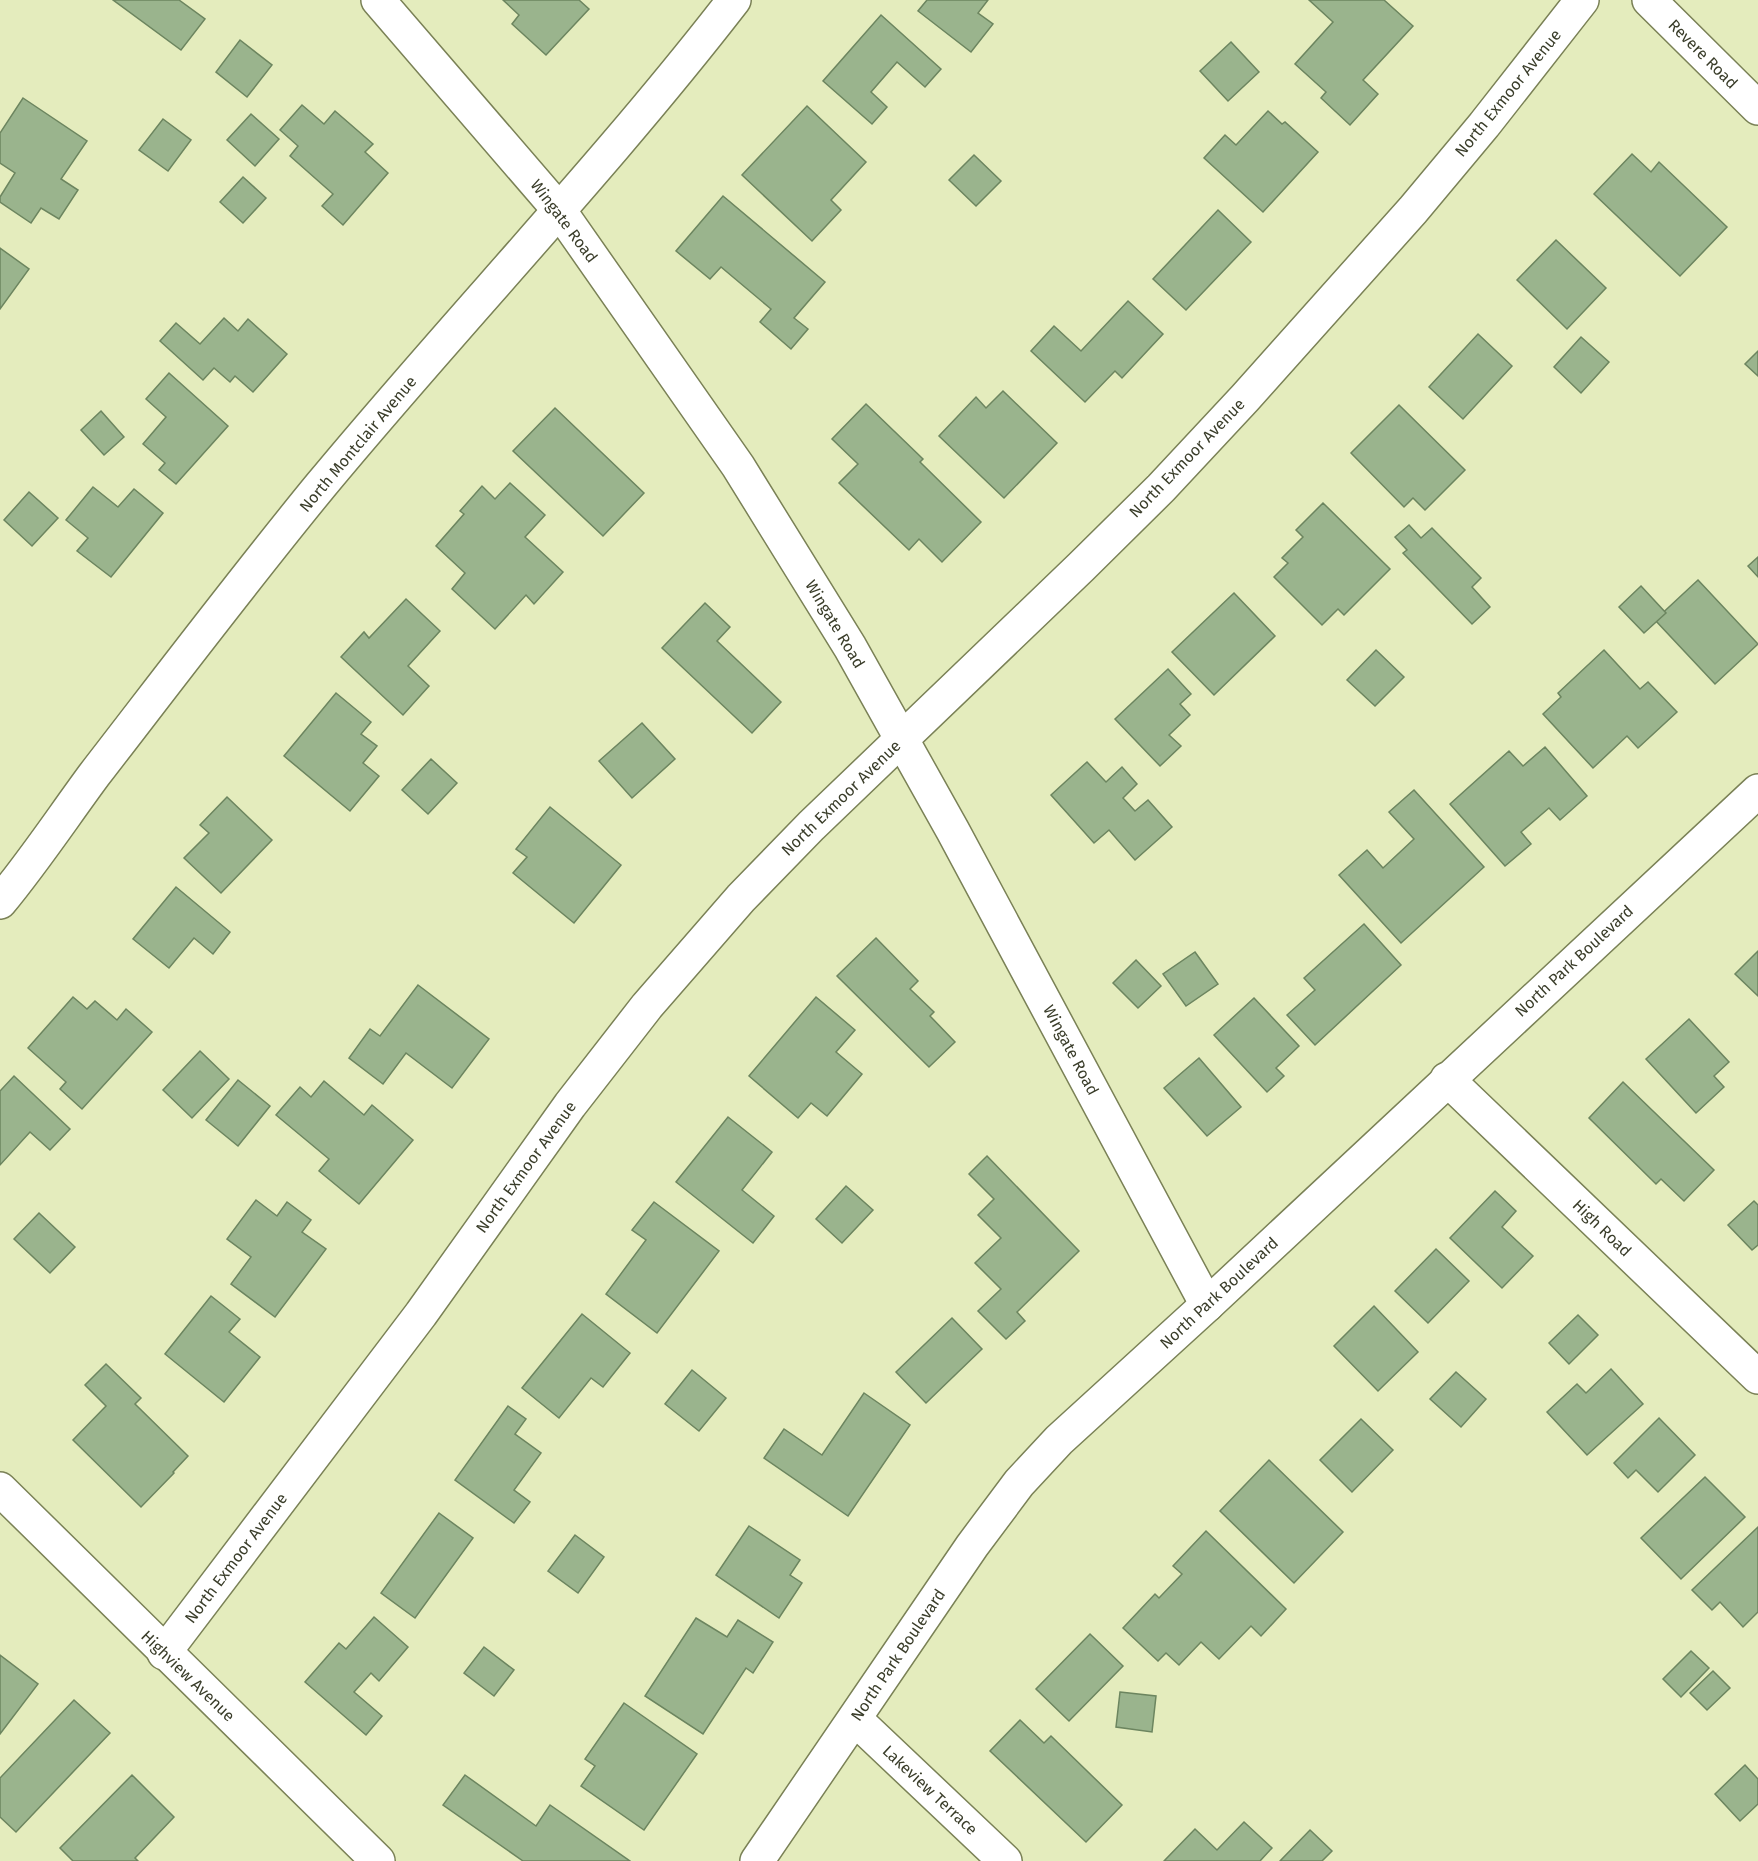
<svg xmlns="http://www.w3.org/2000/svg" width="1758" height="1861" font-family="'Fira Sans',sans-serif">
<style>
.building{fill:#9ab48d;stroke:#6c855f;stroke-width:1.5}
.lines{fill:none;stroke-linecap:round;stroke-linejoin:round}
.street-casing{stroke:#7a8156;stroke-width:36}
.street{stroke:#fff;stroke-width:33}
.labels{text-anchor:middle;dominant-baseline:central;stroke-width:6;stroke-linejoin:round;paint-order:stroke}
.street-label{font-size:16px;fill:#3a3d2a;stroke:#fff}
</style>
<rect width="100%" height="100%" fill="#e4ecbd"/>
<!-- building -->
<g class="building">
<path d="M 113,0 L 179,0 L 205,19 L 181,50 Z"/>
<path d="M 503,0 L 579,0 L 589,9 L 546,55 L 512,24 L 519,15 Z"/>
<path d="M 927,0 L 988,0 L 978,13 L 993,24 L 971,52 L 918,11 Z"/>
<path d="M 1309,0 L 1384,0 L 1413,26 L 1363,80 L 1378,94 L 1350,125 L 1321,98 L 1326,92 L 1295,64 L 1333,22 Z"/>
<path d="M 881,15 L 941,69 L 925,87 L 897,62 L 871,92 L 887,107 L 872,124 L 823,81 Z"/>
<path d="M 240,40 L 272,65 L 247,97 L 216,72 Z"/>
<path d="M 1231,42 L 1259,72 L 1228,101 L 1200,71 Z"/>
<path d="M 23,98 L 87,141 L 61,179 L 78,190 L 59,219 L 41,208 L 31,223 L 0,202 L 0,197 L 15,173 L 0,163 L 0,133 Z"/>
<path d="M 302,105 L 324,124 L 335,111 L 373,144 L 365,152 L 388,173 L 343,225 L 322,206 L 333,194 L 290,156 L 298,146 L 280,130 Z"/>
<path d="M 807,106 L 866,162 L 831,200 L 841,210 L 812,241 L 742,175 Z"/>
<path d="M 1268,111 L 1282,124 L 1285,122 L 1318,152 L 1263,212 L 1204,158 L 1225,135 L 1236,145 Z"/>
<path d="M 251,114 L 279,139 L 255,166 L 227,140 Z"/>
<path d="M 163,119 L 191,140 L 168,171 L 139,150 Z"/>
<path d="M 1632,154 L 1651,172 L 1659,162 L 1727,227 L 1680,276 L 1594,194 Z"/>
<path d="M 974,155 L 1001,181 L 976,206 L 949,180 Z"/>
<path d="M 243,177 L 266,198 L 243,223 L 220,202 Z"/>
<path d="M 723,196 L 825,282 L 794,318 L 808,329 L 791,349 L 760,322 L 771,309 L 721,267 L 710,279 L 676,251 Z"/>
<path d="M 1218,210 L 1251,242 L 1186,310 L 1153,279 Z"/>
<path d="M 1556,240 L 1606,288 L 1567,329 L 1517,280 Z"/>
<path d="M 0,248 L 29,269 L 0,309 Z"/>
<path d="M 1128,301 L 1163,334 L 1122,378 L 1115,371 L 1085,402 L 1031,351 L 1054,326 L 1081,351 Z"/>
<path d="M 224,318 L 238,331 L 248,319 L 287,354 L 253,392 L 235,376 L 230,382 L 214,368 L 203,380 L 160,341 L 176,323 L 200,344 Z"/>
<path d="M 1478,334 L 1512,366 L 1463,419 L 1429,387 Z"/>
<path d="M 1581,337 L 1609,362 L 1581,393 L 1554,367 Z"/>
<path d="M 1758,351 L 1758,376 L 1745,364 Z"/>
<path d="M 169,373 L 228,426 L 176,484 L 159,470 L 165,463 L 143,444 L 166,417 L 146,399 Z"/>
<path d="M 1003,391 L 1057,443 L 1004,498 L 939,436 L 976,397 L 986,408 Z"/>
<path d="M 866,404 L 923,459 L 920,462 L 981,522 L 942,562 L 919,539 L 909,550 L 839,483 L 858,464 L 832,439 Z"/>
<path d="M 1399,405 L 1465,470 L 1425,510 L 1413,498 L 1404,507 L 1351,453 Z"/>
<path d="M 555,408 L 644,493 L 603,536 L 513,451 Z"/>
<path d="M 101,411 L 124,437 L 104,455 L 81,430 Z"/>
<path d="M 510,483 L 545,515 L 525,537 L 563,572 L 534,604 L 526,595 L 495,629 L 452,589 L 465,573 L 436,546 L 464,514 L 460,511 L 482,486 L 495,499 Z"/>
<path d="M 93,487 L 118,507 L 134,489 L 163,513 L 111,577 L 77,551 L 88,538 L 66,520 Z"/>
<path d="M 29,492 L 58,518 L 32,546 L 4,520 Z"/>
<path d="M 1323,503 L 1390,569 L 1344,615 L 1338,609 L 1322,625 L 1274,577 L 1288,563 L 1282,558 L 1303,537 L 1296,530 Z"/>
<path d="M 1409,525 L 1421,538 L 1432,528 L 1481,578 L 1472,587 L 1490,607 L 1472,624 L 1403,553 L 1407,550 L 1395,537 Z"/>
<path d="M 1758,557 L 1758,577 L 1748,566 Z"/>
<path d="M 1698,580 L 1758,644 L 1715,684 L 1655,620 Z"/>
<path d="M 1641,586 L 1666,613 L 1644,633 L 1619,607 Z"/>
<path d="M 1234,593 L 1275,636 L 1214,695 L 1172,652 Z"/>
<path d="M 406,599 L 440,631 L 408,666 L 429,686 L 403,715 L 341,657 L 364,632 L 369,638 Z"/>
<path d="M 705,603 L 730,627 L 717,641 L 781,702 L 752,733 L 662,648 Z"/>
<path d="M 1376,650 L 1404,677 L 1375,706 L 1347,680 Z"/>
<path d="M 1604,650 L 1640,689 L 1648,682 L 1677,712 L 1638,748 L 1627,736 L 1593,768 L 1543,714 L 1561,697 L 1558,693 Z"/>
<path d="M 1168,669 L 1191,694 L 1180,704 L 1190,715 L 1169,735 L 1181,746 L 1160,766 L 1115,719 Z"/>
<path d="M 336,693 L 371,722 L 361,734 L 377,746 L 363,763 L 379,776 L 350,811 L 284,756 Z"/>
<path d="M 642,723 L 675,759 L 632,798 L 599,761 Z"/>
<path d="M 1545,747 L 1587,796 L 1560,820 L 1549,808 L 1521,832 L 1531,844 L 1505,866 L 1450,804 L 1509,751 L 1523,766 Z"/>
<path d="M 431,759 L 457,783 L 428,814 L 402,790 Z"/>
<path d="M 1087,762 L 1106,782 L 1122,767 L 1137,784 L 1123,798 L 1135,811 L 1148,800 L 1172,827 L 1135,860 L 1109,830 L 1094,843 L 1051,795 Z"/>
<path d="M 1414,790 L 1484,867 L 1401,943 L 1339,875 L 1367,850 L 1383,868 L 1414,839 L 1389,812 Z"/>
<path d="M 227,797 L 272,840 L 221,893 L 184,858 L 209,833 L 200,825 Z"/>
<path d="M 550,807 L 621,865 L 574,923 L 513,873 L 527,857 L 516,849 Z"/>
<path d="M 176,887 L 230,932 L 213,954 L 194,938 L 169,968 L 133,939 Z"/>
<path d="M 1364,924 L 1401,965 L 1315,1045 L 1287,1015 L 1315,990 L 1304,978 Z"/>
<path d="M 876,938 L 918,981 L 910,989 L 934,1012 L 930,1016 L 955,1042 L 929,1067 L 837,976 Z"/>
<path d="M 1758,951 L 1758,996 L 1735,974 Z"/>
<path d="M 1195,952 L 1218,984 L 1186,1006 L 1163,974 Z"/>
<path d="M 1136,960 L 1161,986 L 1138,1008 L 1113,983 Z"/>
<path d="M 418,985 L 489,1039 L 452,1088 L 406,1053 L 383,1084 L 349,1058 L 370,1029 L 380,1036 Z"/>
<path d="M 73,997 L 87,1009 L 95,1001 L 117,1020 L 126,1009 L 152,1032 L 82,1109 L 60,1089 L 66,1082 L 28,1048 Z"/>
<path d="M 816,997 L 855,1030 L 836,1052 L 862,1074 L 827,1116 L 811,1103 L 798,1118 L 749,1076 Z"/>
<path d="M 1254,998 L 1299,1046 L 1276,1068 L 1284,1076 L 1267,1092 L 1214,1035 Z"/>
<path d="M 1689,1019 L 1729,1062 L 1714,1076 L 1724,1087 L 1696,1113 L 1646,1059 Z"/>
<path d="M 200,1051 L 229,1079 L 192,1118 L 163,1090 Z"/>
<path d="M 1199,1058 L 1241,1107 L 1207,1136 L 1164,1088 Z"/>
<path d="M 14,1076 L 70,1129 L 50,1150 L 30,1132 L 0,1165 L 0,1091 Z"/>
<path d="M 238,1080 L 270,1106 L 238,1146 L 206,1120 Z"/>
<path d="M 324,1081 L 364,1115 L 372,1105 L 413,1140 L 359,1204 L 319,1171 L 329,1159 L 276,1115 L 300,1087 L 311,1097 Z"/>
<path d="M 1623,1082 L 1714,1170 L 1684,1201 L 1661,1179 L 1656,1184 L 1589,1118 Z"/>
<path d="M 728,1117 L 772,1152 L 742,1190 L 774,1216 L 753,1243 L 676,1182 Z"/>
<path d="M 987,1156 L 1079,1251 L 1017,1312 L 1025,1321 L 1006,1339 L 978,1311 L 1001,1289 L 975,1263 L 1001,1238 L 978,1215 L 994,1199 L 969,1174 Z"/>
<path d="M 846,1186 L 873,1210 L 842,1243 L 816,1219 Z"/>
<path d="M 1495,1191 L 1516,1211 L 1502,1227 L 1533,1256 L 1502,1288 L 1450,1238 Z"/>
<path d="M 256,1200 L 277,1216 L 287,1202 L 311,1220 L 302,1232 L 326,1249 L 275,1317 L 231,1284 L 251,1257 L 227,1239 Z"/>
<path d="M 1754,1201 L 1758,1205 L 1758,1245 L 1752,1250 L 1728,1225 Z"/>
<path d="M 654,1202 L 719,1251 L 657,1333 L 606,1294 L 646,1240 L 632,1230 Z"/>
<path d="M 39,1213 L 75,1247 L 50,1273 L 14,1239 Z"/>
<path d="M 1436,1249 L 1469,1281 L 1428,1323 L 1395,1291 Z"/>
<path d="M 211,1296 L 240,1319 L 229,1332 L 260,1357 L 224,1402 L 165,1354 Z"/>
<path d="M 1374,1306 L 1418,1352 L 1378,1391 L 1334,1346 Z"/>
<path d="M 582,1314 L 630,1353 L 603,1387 L 591,1378 L 559,1418 L 522,1388 Z"/>
<path d="M 1578,1315 L 1598,1335 L 1569,1364 L 1549,1343 Z"/>
<path d="M 952,1318 L 982,1349 L 926,1403 L 896,1372 Z"/>
<path d="M 106,1364 L 141,1398 L 135,1404 L 188,1456 L 173,1472 L 174,1473 L 141,1507 L 73,1440 L 106,1406 L 85,1385 Z"/>
<path d="M 1611,1369 L 1643,1404 L 1587,1455 L 1547,1412 L 1577,1384 L 1586,1393 Z"/>
<path d="M 692,1370 L 726,1398 L 699,1431 L 665,1404 Z"/>
<path d="M 1456,1372 L 1486,1399 L 1461,1427 L 1430,1399 Z"/>
<path d="M 864,1393 L 910,1425 L 848,1516 L 764,1458 L 784,1429 L 822,1455 Z"/>
<path d="M 508,1406 L 526,1419 L 515,1434 L 541,1453 L 514,1490 L 530,1502 L 514,1523 L 455,1480 Z"/>
<path d="M 1659,1418 L 1695,1455 L 1658,1492 L 1636,1470 L 1628,1478 L 1614,1463 Z"/>
<path d="M 1361,1419 L 1393,1450 L 1352,1492 L 1320,1460 Z"/>
<path d="M 1269,1460 L 1343,1532 L 1294,1583 L 1220,1511 Z"/>
<path d="M 1705,1477 L 1745,1517 L 1681,1579 L 1641,1538 Z"/>
<path d="M 439,1513 L 473,1538 L 415,1618 L 381,1593 Z"/>
<path d="M 749,1526 L 800,1560 L 790,1575 L 802,1583 L 779,1618 L 716,1575 Z"/>
<path d="M 1758,1527 L 1758,1612 L 1743,1627 L 1720,1602 L 1712,1610 L 1692,1590 Z"/>
<path d="M 1206,1531 L 1286,1609 L 1261,1636 L 1251,1626 L 1219,1659 L 1201,1642 L 1179,1665 L 1166,1653 L 1158,1661 L 1123,1628 L 1155,1594 L 1159,1598 L 1182,1574 L 1173,1566 Z"/>
<path d="M 575,1535 L 604,1557 L 578,1593 L 548,1571 Z"/>
<path d="M 374,1617 L 408,1647 L 379,1681 L 371,1673 L 354,1692 L 382,1716 L 366,1735 L 305,1682 L 339,1643 L 346,1649 Z"/>
<path d="M 696,1618 L 727,1637 L 738,1620 L 773,1642 L 753,1673 L 746,1668 L 703,1734 L 645,1696 Z"/>
<path d="M 1090,1634 L 1123,1666 L 1069,1721 L 1036,1689 Z"/>
<path d="M 484,1647 L 514,1670 L 494,1696 L 464,1673 Z"/>
<path d="M 1691,1651 L 1709,1668 L 1681,1697 L 1663,1679 Z"/>
<path d="M 0,1655 L 38,1684 L 0,1734 Z"/>
<path d="M 1713,1671 L 1730,1688 L 1707,1710 L 1690,1693 Z"/>
<path d="M 1120,1692 L 1156,1696 L 1152,1732 L 1116,1727 Z"/>
<path d="M 74,1700 L 110,1733 L 16,1832 L 0,1817 L 0,1778 Z"/>
<path d="M 624,1703 L 697,1754 L 644,1830 L 581,1786 L 595,1766 L 585,1759 Z"/>
<path d="M 1020,1720 L 1044,1743 L 1051,1736 L 1122,1805 L 1086,1842 L 990,1751 Z"/>
<path d="M 1745,1765 L 1758,1779 L 1758,1804 L 1740,1821 L 1715,1794 Z"/>
<path d="M 132,1775 L 174,1817 L 135,1858 L 138,1861 L 73,1861 L 60,1848 Z"/>
<path d="M 465,1775 L 536,1826 L 550,1805 L 630,1861 L 523,1861 L 443,1805 Z"/>
<path d="M 1244,1822 L 1272,1848 L 1260,1861 L 1164,1861 L 1195,1829 L 1217,1850 Z"/>
<path d="M 1310,1830 L 1332,1851 L 1322,1861 L 1280,1861 Z"/>
</g>
<g class="lines">
<defs>
<g id="street">
<path d="M 378,0 L 559,210 L 738,466 L 850,647 L 953,831 L 1207,1305"/>
<path d="M 1649,0 L 1758,108"/>
<path d="M 0,902 C 34,861 63,817 94,775 C 169,678 243,580 321,485 C 456,322 604,168 734,0"/>
<path d="M 1447,1079 L 1758,1377"/>
<path d="M 0,1489 L 378,1861"/>
<path d="M 164,1653 L 421,1314 L 570,1105 L 647,1006 L 741,898 L 811,826 L 1081,567 L 1161,488 L 1245,398 L 1413,210 L 1484,125 L 1582,0"/>
<path d="M 855,1719 L 1005,1861"/>
<path d="M 757,1861 L 972,1546 L 1019,1483 L 1059,1440 L 1207,1305 L 1758,791"/>
</g>
</defs>
<!-- street casing -->
<use href="#street" class="street-casing"/>
<!-- street -->
<use href="#street" class="street"/>
</g>
<g class="labels">
<!-- street labels -->
<g class="street-label">
<text transform="translate(1703 54) rotate(45)">Revere Road</text>
<text transform="translate(1508 93) rotate(-51)">North Exmoor Avenue</text>
<text transform="translate(564 221) rotate(53)">Wingate Road</text>
<text transform="translate(358 444) rotate(-50)">North Montclair Avenue</text>
<text transform="translate(1187 458) rotate(-46)">North Exmoor Avenue</text>
<text transform="translate(835 624) rotate(59)">Wingate Road</text>
<text transform="translate(841 798) rotate(-44)">North Exmoor Avenue</text>
<text transform="translate(1574 961) rotate(-43)">North Park Boulevard</text>
<text transform="translate(1071 1050) rotate(62)">Wingate Road</text>
<text transform="translate(526 1167) rotate(-54)">North Exmoor Avenue</text>
<text transform="translate(1602 1228) rotate(44)">High Road</text>
<text transform="translate(1219 1293) rotate(-43)">North Park Boulevard</text>
<text transform="translate(236 1558) rotate(-53)">North Exmoor Avenue</text>
<text transform="translate(898 1655) rotate(-56)">North Park Boulevard</text>
<text transform="translate(188 1676) rotate(44)">Highview Avenue</text>
<text transform="translate(930 1790) rotate(43)">Lakeview Terrace</text>
</g>
</g>
</svg>
